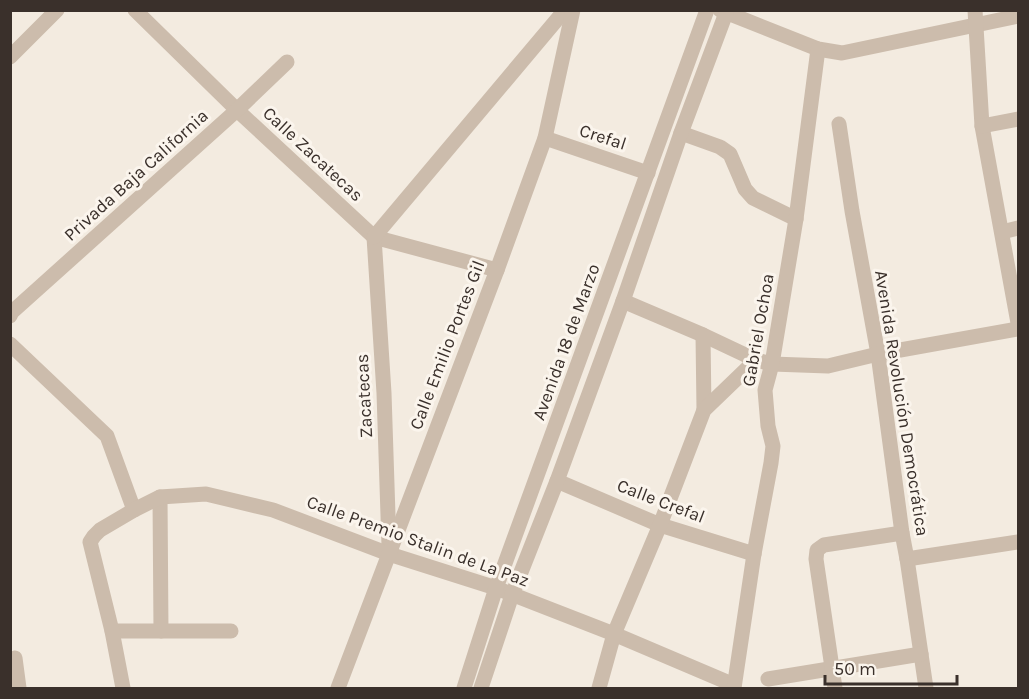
<svg xmlns="http://www.w3.org/2000/svg" width="1029" height="699" font-family="Karla,sans-serif">
<style>
.lines{fill:none;stroke-linecap:round;stroke-linejoin:round}
.street{stroke:#ccbcac;stroke-width:15}
.labels{text-anchor:middle;dominant-baseline:central;stroke-width:6;stroke-linejoin:round;paint-order:stroke}
.street-label{font-size:18px;fill:#3a302b;stroke:#fbf5ed}
</style>
<rect width="100%" height="100%" fill="#f3ebe0"/>
<g class="lines">
<!-- street -->
<g class="street">
<path d="M 135,10 L 237,110 L 374,237 L 497,270"/>
<path d="M 720,10 L 818,49 L 842,53 L 1018,16"/>
<path d="M 975,10 L 982,126 L 1018,323"/>
<path d="M 10,57 L 57,10"/>
<path d="M 839,124 L 852,211 L 878,354 L 902,533 L 907,559 L 926,688"/>
<path d="M 982,126 L 1018,119"/>
<path d="M 681,133 L 720,147 L 730,154 L 745,189 L 753,198 L 796,219"/>
<path d="M 545,138 L 648,173"/>
<path d="M 1002,232 L 1018,228"/>
<path d="M 374,237 L 384,393 L 389,546"/>
<path d="M 374,237 L 565,10"/>
<path d="M 623,301 L 703,335 L 756,360 L 772,364 L 828,366 L 878,354 L 1018,329"/>
<path d="M 10,316 L 12,312 L 237,110 L 287,62"/>
<path d="M 703,335 L 704,410"/>
<path d="M 10,344 L 107,436 L 134,510"/>
<path d="M 557,481 L 660,525 L 754,554"/>
<path d="M 160,497 L 161,631"/>
<path d="M 907,559 L 1018,542"/>
<path d="M 112,631 L 231,631"/>
<path d="M 15,658 L 19,688"/>
<path d="M 768,679 L 921,654"/>
<path d="M 123,688 L 112,631 L 90,542 L 94,536 L 100,530 L 134,510 L 160,497 L 206,494 L 273,510 L 389,554 L 496,588 L 614,634 L 734,685"/>
<path d="M 338,688 L 497,270 L 545,138 L 573,10"/>
<path d="M 464,688 L 496,588 L 707,10"/>
<path d="M 481,688 L 512,595 L 557,481 L 623,301 L 681,133 L 726,13"/>
<path d="M 599,688 L 614,634 L 660,525 L 704,410 L 756,360"/>
<path d="M 734,688 L 754,554 L 771,463 L 773,446 L 768,426 L 765,390 L 772,364 L 796,219 L 818,49"/>
<path d="M 835,688 L 816,559 L 817,550 L 824,545 L 902,533"/>
</g>
</g>
<g class="labels">
<!-- street labels -->
<g class="street-label">
<text transform="translate(603 137) rotate(18)">Crefal</text>
<text transform="translate(313 154) rotate(43)">Calle Zacatecas</text>
<text transform="translate(136 175) rotate(-42)">Privada Baja California</text>
<text transform="translate(758 330) rotate(-80)">Gabriel Ochoa</text>
<text transform="translate(566 342) rotate(-70)">Avenida 18 de Marzo</text>
<text transform="translate(447 345) rotate(-69)">Calle Emilio Portes Gil</text>
<text transform="translate(364 396) rotate(-93)">Zacatecas</text>
<text transform="translate(902 403) rotate(81)">Avenida Revolución Democrática</text>
<text transform="translate(661 501) rotate(21)">Calle Crefal</text>
<text transform="translate(418 541) rotate(20)">Calle Premio Stalin de La Paz</text>
</g>
</g>
<!-- border -->
<rect width="1029" height="699" fill="none" stroke="#3a302b" stroke-width="24"/>
<!-- scale -->
<path d="M825 675v9h132v-9" fill="none" stroke="#3a302b" stroke-width="3"/>
<text x="834" y="675" font-size="18" fill="#3a302b" stroke="#fbf5ed" stroke-width="4.5" paint-order="stroke">50 m</text>
</svg>
